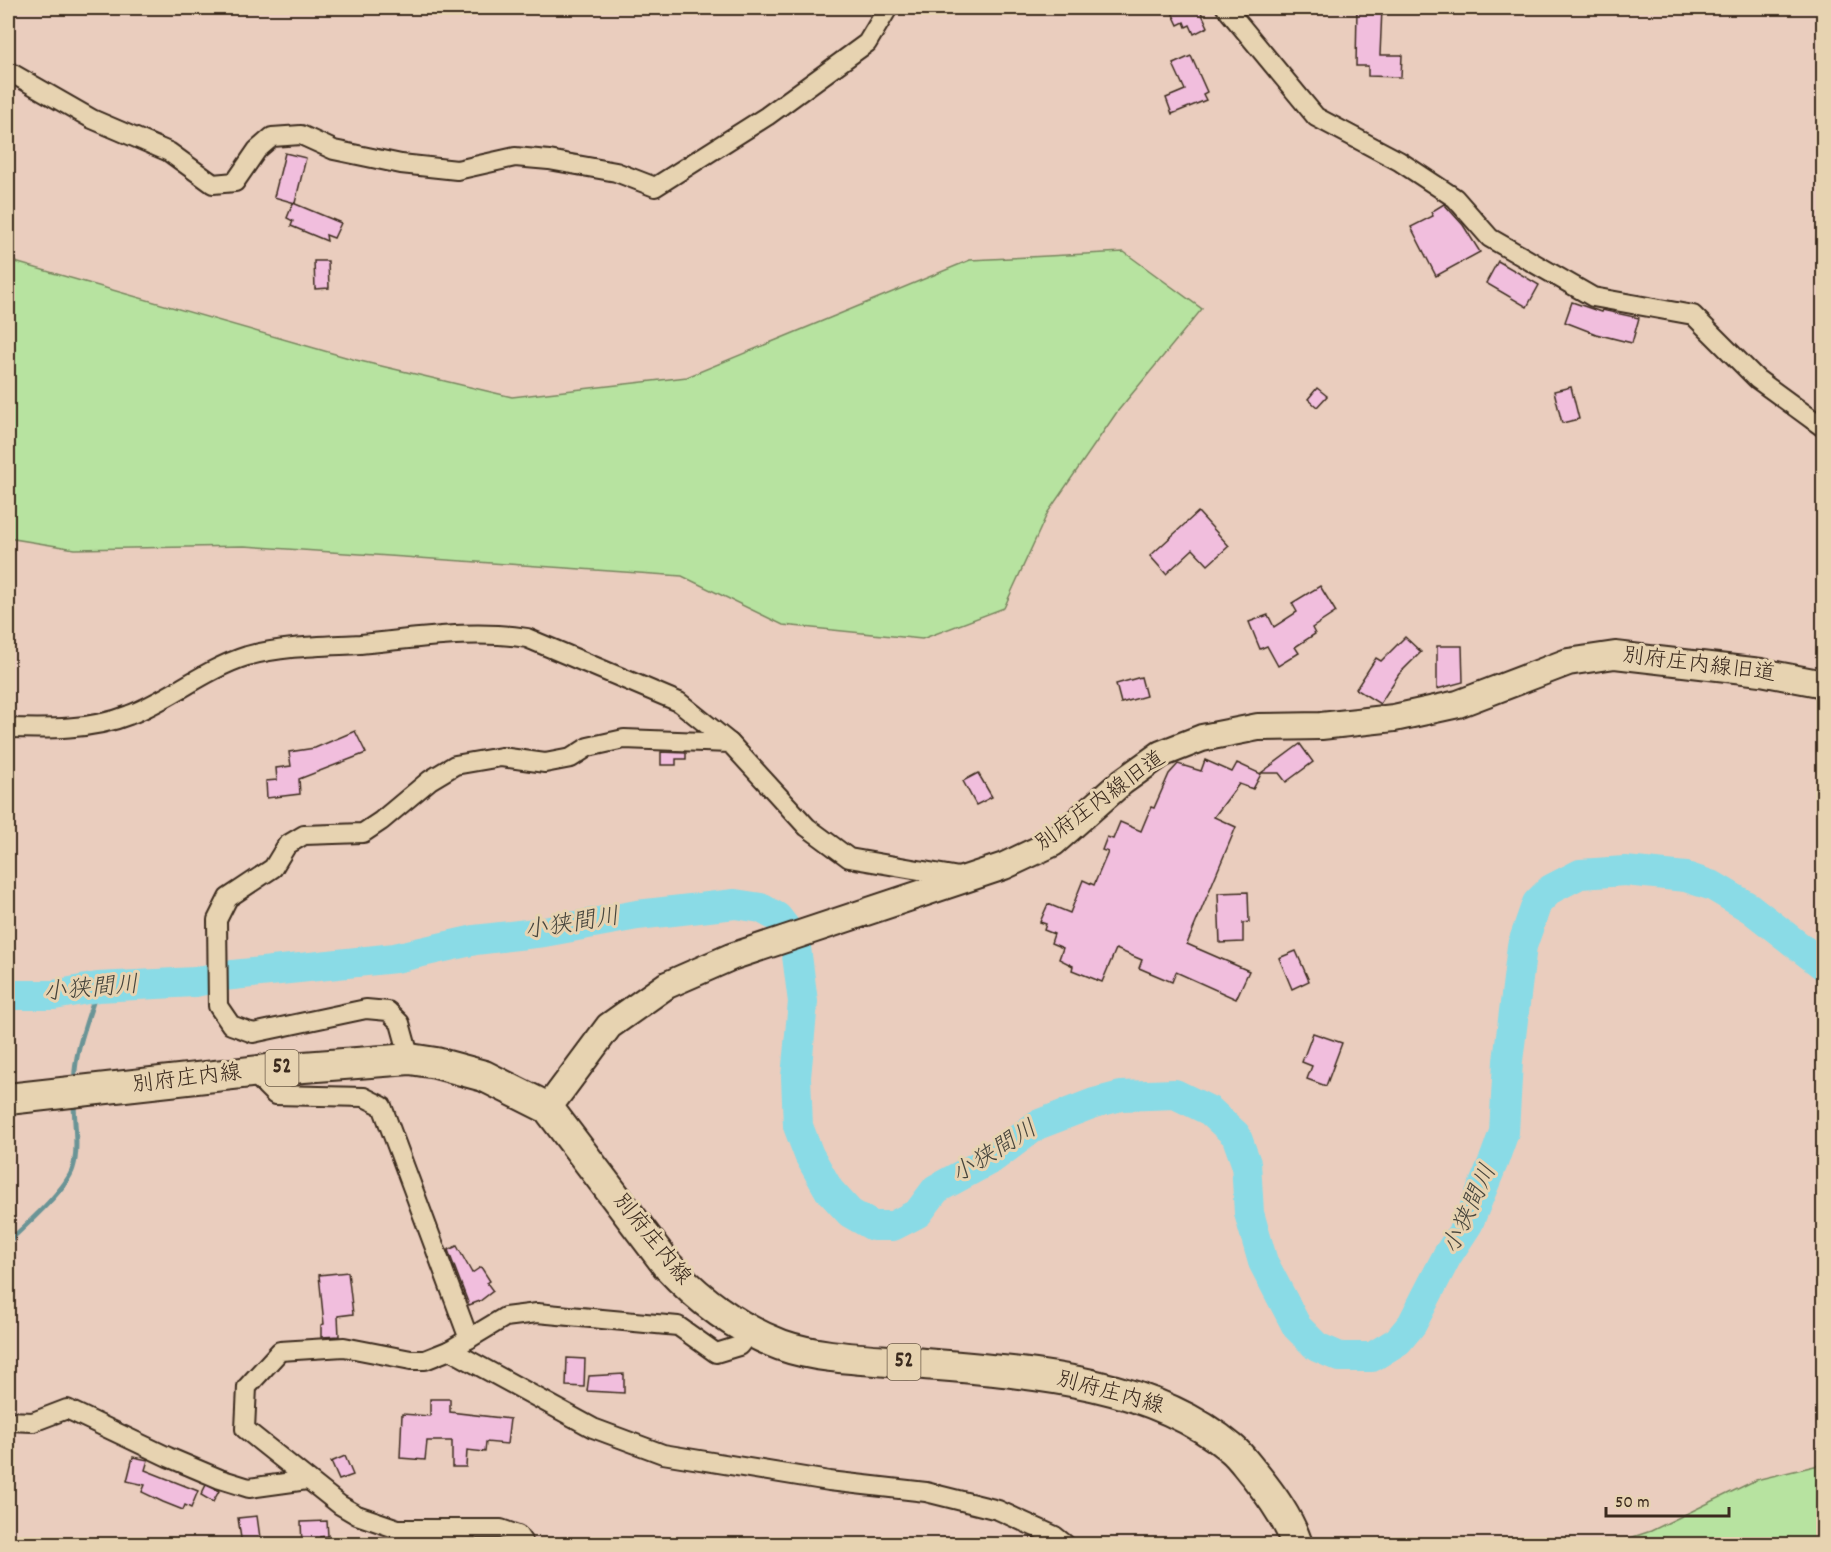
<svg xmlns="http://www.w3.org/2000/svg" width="1831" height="1552" font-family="Dekko,'Klee One',sans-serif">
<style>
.green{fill:#b7e3a0;stroke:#79865f;stroke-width:1.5}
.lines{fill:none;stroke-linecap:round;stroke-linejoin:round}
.stream{stroke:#6a9496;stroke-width:5}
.river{stroke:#8adbe6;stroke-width:30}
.building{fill:#f1bedd;stroke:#3b2a1e;stroke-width:1.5}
.street-casing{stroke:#3b2a1e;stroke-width:22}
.secondary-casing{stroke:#3b2a1e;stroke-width:30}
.primary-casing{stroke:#3b2a1e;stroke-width:34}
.street{stroke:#e7d3b1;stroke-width:18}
.secondary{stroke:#e7d3b1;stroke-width:26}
.primary{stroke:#e7d3b1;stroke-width:30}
.labels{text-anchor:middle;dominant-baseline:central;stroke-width:6;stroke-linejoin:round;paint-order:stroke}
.shield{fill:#e7d3b1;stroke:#6f5d4a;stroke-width:1.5}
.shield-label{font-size:21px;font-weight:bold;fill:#3b2a1e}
.street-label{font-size:22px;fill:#3b2a1e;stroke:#e7d3b1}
.water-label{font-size:24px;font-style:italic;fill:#47453c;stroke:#e7d3b1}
</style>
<rect width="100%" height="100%" fill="#eacdbe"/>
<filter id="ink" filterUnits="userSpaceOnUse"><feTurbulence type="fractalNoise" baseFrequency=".0167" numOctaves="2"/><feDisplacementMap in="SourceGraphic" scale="12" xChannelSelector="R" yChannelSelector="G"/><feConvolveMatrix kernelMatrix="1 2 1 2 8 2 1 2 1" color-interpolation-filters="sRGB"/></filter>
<g filter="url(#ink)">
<!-- green -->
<g class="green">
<path d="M 1124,252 L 1202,309 L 1117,412 L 1048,512 L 1004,608 L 922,639 L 783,625 L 682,576 L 244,546 L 75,549 L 8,538 L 8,260 L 356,360 L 512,397 L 687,377 L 970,260 Z"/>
<path d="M 1823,1464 L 1823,1544 L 1612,1544 L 1651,1531 L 1756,1480 Z"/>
</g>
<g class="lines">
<!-- stream -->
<g class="stream">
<path d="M 75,1083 C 72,1058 90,1013 98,987"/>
<path d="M 8,1242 C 24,1227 67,1189 73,1168 C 79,1150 74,1121 74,1102"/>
</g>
<!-- river -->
<path class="river" d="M 8,995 L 54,995 L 98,987 L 195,982 L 223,976 L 395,958 L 475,940 L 544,932 L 637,915 L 735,904 L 761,908 L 777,917 L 795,940 L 803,1002 L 796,1077 L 798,1126 L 809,1155 L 829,1190 L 850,1213 L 873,1226 L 893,1226 L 918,1213 L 936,1189 L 993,1158 L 1037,1125 L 1094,1103 L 1121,1096 L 1175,1094 L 1210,1111 L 1236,1135 L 1246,1163 L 1249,1213 L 1263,1262 L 1297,1327 L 1317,1347 L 1340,1357 L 1372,1357 L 1398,1341 L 1412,1324 L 1447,1256 L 1468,1224 L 1494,1160 L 1504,1132 L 1508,1061 L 1522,946 L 1537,903 L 1551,889 L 1580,874 L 1625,871 L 1686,877 L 1713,886 L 1750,908 L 1824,966"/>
</g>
<!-- building -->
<g class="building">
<path d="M 1170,8 L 1199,8 L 1208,27 L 1194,34 L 1190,25 L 1186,27 L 1184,22 L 1178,25 Z"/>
<path d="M 1357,8 L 1382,8 L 1380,55 L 1402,55 L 1401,77 L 1368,76 L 1368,66 L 1356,66 Z"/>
<path d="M 1191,56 L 1207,92 L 1203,94 L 1206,100 L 1172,114 L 1166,98 L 1185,90 L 1173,64 Z"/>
<path d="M 285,153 L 306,158 L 295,203 L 274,197 Z"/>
<path d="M 293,203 L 341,223 L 334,238 L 326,235 L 327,241 L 291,226 L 293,221 L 287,218 Z"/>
<path d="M 1444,204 L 1463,225 L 1480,252 L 1436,276 L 1411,227 L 1433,216 L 1431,212 Z"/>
<path d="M 314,261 L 328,261 L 329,288 L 315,289 Z"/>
<path d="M 1498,261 L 1539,285 L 1527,307 L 1486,283 Z"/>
<path d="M 1572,302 L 1601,312 L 1602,310 L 1639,318 L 1632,343 L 1596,334 L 1565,322 Z"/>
<path d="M 1571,387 L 1579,419 L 1562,423 L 1554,391 Z"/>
<path d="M 1317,388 L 1327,396 L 1317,407 L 1308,399 Z"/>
<path d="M 1198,512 L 1229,546 L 1208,565 L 1193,549 L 1166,574 L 1150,556 Z"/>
<path d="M 1320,586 L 1336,612 L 1312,628 L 1315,634 L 1295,647 L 1299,653 L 1278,666 L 1267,646 L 1260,649 L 1249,622 L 1268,615 L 1274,627 L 1297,612 L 1292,603 Z"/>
<path d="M 1405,637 L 1421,652 L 1399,674 L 1380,704 L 1356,689 L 1376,658 L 1381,661 Z"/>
<path d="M 1437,646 L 1462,646 L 1463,682 L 1437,689 Z"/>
<path d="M 1141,677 L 1146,696 L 1121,703 L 1116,684 Z"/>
<path d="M 355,731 L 366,753 L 299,779 L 300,794 L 267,798 L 266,781 L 277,780 L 276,768 L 291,766 L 289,752 L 315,748 Z"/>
<path d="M 1300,744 L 1313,762 L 1286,782 L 1279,773 L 1261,773 Z"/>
<path d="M 661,752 L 686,753 L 686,759 L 676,759 L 676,765 L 661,765 Z"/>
<path d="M 1205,760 L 1232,772 L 1237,763 L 1261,774 L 1253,789 L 1239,784 L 1214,817 L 1236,827 L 1187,944 L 1249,971 L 1236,999 L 1176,972 L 1172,982 L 1139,968 L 1142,960 L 1116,949 L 1102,982 L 1072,970 L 1073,966 L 1059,959 L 1063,948 L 1051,943 L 1054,934 L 1044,930 L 1046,924 L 1040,922 L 1048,904 L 1070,913 L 1083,880 L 1094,885 L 1108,852 L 1102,850 L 1107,837 L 1113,839 L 1120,822 L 1141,831 L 1151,807 L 1154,808 L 1169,774 L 1178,764 L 1201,771 Z"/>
<path d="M 978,773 L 992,797 L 976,805 L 963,781 Z"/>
<path d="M 1248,892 L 1249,922 L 1243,923 L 1243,942 L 1220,943 L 1218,893 Z"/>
<path d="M 1296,951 L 1309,981 L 1292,989 L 1279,958 Z"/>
<path d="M 1313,1033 L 1342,1043 L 1326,1086 L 1307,1079 L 1312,1066 L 1302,1062 Z"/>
<path d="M 457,1246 L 472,1273 L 481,1267 L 490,1281 L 487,1283 L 493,1291 L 480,1301 L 469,1305 L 448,1250 Z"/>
<path d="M 348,1272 L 353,1314 L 338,1316 L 339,1336 L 321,1337 L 321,1325 L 324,1324 L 319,1275 Z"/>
<path d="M 567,1358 L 585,1359 L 584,1387 L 566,1386 Z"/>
<path d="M 624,1374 L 624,1393 L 587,1391 L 589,1376 Z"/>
<path d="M 430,1399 L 450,1399 L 450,1412 L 510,1419 L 507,1444 L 486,1442 L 485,1452 L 467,1450 L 466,1467 L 452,1467 L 452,1441 L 427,1441 L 425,1460 L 400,1458 L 402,1414 L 430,1416 Z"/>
<path d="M 345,1456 L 353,1475 L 339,1480 L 331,1462 Z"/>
<path d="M 133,1457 L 148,1460 L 145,1470 L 198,1491 L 191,1508 L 185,1505 L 183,1510 L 163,1502 L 142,1492 L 145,1485 L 127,1481 Z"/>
<path d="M 206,1485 L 219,1491 L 213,1502 L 201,1495 Z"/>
<path d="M 257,1516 L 261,1545 L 242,1545 L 238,1518 Z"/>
<path d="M 327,1521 L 328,1536 L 320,1537 L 320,1545 L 302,1545 L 301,1522 Z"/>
</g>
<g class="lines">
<defs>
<g id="street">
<path d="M 1226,8 L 1316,117 L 1399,161 L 1455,198 L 1490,238 L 1593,297 L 1693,315 L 1757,379 L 1824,428"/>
<path d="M 8,71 L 92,119 L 169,152 L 213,184 L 235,182 L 257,150 L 272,137 L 301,135 L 334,150 L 401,164 L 457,170 L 515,157 L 549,160 L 616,172 L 655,187 L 767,116 L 867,43 L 888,8"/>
<path d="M 8,728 C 47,729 92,730 129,715 C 169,700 205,669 247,656 C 283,646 323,646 360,644 C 416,639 471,629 527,638 L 679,702 L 730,743"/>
<path d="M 410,1059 L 400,1023 L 388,1011 L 366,1009 L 253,1033 L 231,1025 L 218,1006 L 217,920 L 228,898 L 273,868 L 287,845 L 304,835 L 363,833 L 381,821 L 430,780 L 455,765 L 501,757 L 545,763 L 571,758 L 588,747 L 624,739 L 730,743 L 807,827 L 849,858 L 965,878"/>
<path d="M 252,1072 L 275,1095 L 364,1097 L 382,1106 L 469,1339"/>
<path d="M 450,1350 L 593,1428 L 663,1454 L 829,1481 L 926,1492 L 998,1510 L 1055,1536 L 1065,1544"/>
<path d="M 8,1421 L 33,1422 L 67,1409 L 168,1457 L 220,1479 L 249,1488 L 307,1480"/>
<path d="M 524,1544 L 518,1535 L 501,1529 L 398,1529 L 357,1515 L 340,1505 L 245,1429 L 247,1387 L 280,1351 L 344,1347 L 411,1360 L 425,1360 L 450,1350 L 505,1317 L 537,1313 L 678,1326 L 716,1353 L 739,1346 L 751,1331"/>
</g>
<path id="secondary" d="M 548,1108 L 609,1026 L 667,985 L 731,957 L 1004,866 L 1053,843 L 1122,782 L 1161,754 L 1202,738 L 1258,727 L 1321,726 L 1394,718 L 1458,704 L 1568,662 L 1615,655 L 1761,672 L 1824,684"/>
<path id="primary" d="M 8,1099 L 277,1069 L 410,1059 L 436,1063 L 484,1076 L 548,1108 L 667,1265 C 699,1300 736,1328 781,1345 C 817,1358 864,1359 902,1362 C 1010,1372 1144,1375 1231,1448 C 1240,1455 1247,1466 1255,1475 C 1272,1496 1288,1518 1297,1544"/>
</defs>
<!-- street casing -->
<use href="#street" class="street-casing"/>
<!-- secondary casing -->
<use href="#secondary" class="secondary-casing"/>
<!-- primary casing -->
<use href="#primary" class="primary-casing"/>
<!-- street -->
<use href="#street" class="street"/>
<!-- secondary -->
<use href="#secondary" class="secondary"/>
<!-- primary -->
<use href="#primary" class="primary"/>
</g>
</g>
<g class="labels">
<!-- shield labels -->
<g class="shield">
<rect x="265.5" y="1050" width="33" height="36" rx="4.5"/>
<rect x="887.5" y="1344" width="33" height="36" rx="4.5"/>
</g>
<g class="shield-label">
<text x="282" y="1068">52</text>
<text x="904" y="1362">52</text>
</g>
<!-- street labels -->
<g class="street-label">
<text transform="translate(1699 666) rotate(7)">別府庄内線旧道</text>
<text transform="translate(1101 802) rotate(-36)">別府庄内線旧道</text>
<text transform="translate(187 1080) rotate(-7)">別府庄内線</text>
<text transform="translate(651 1240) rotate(51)">別府庄内線</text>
<text transform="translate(1110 1394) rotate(15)">別府庄内線</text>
</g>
<!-- water labels -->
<g class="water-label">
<text transform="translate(572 925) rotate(-9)">小狭間川</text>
<text transform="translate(91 990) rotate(-5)">小狭間川</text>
<text transform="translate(995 1153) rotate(-32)">小狭間川</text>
<text transform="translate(1471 1210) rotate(-65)">小狭間川</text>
</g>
</g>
<!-- margin -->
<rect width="1831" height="1552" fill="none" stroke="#e7d3b1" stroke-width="30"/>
<rect x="15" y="15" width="1801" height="1522" fill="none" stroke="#3b2a1e" stroke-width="2" filter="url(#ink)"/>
<!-- scale -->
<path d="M1606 1507v9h123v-9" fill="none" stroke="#3b2a1e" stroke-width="3"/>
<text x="1615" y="1507" font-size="18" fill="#3b2a1e" stroke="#e7d3b1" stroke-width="4.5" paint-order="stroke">50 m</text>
</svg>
